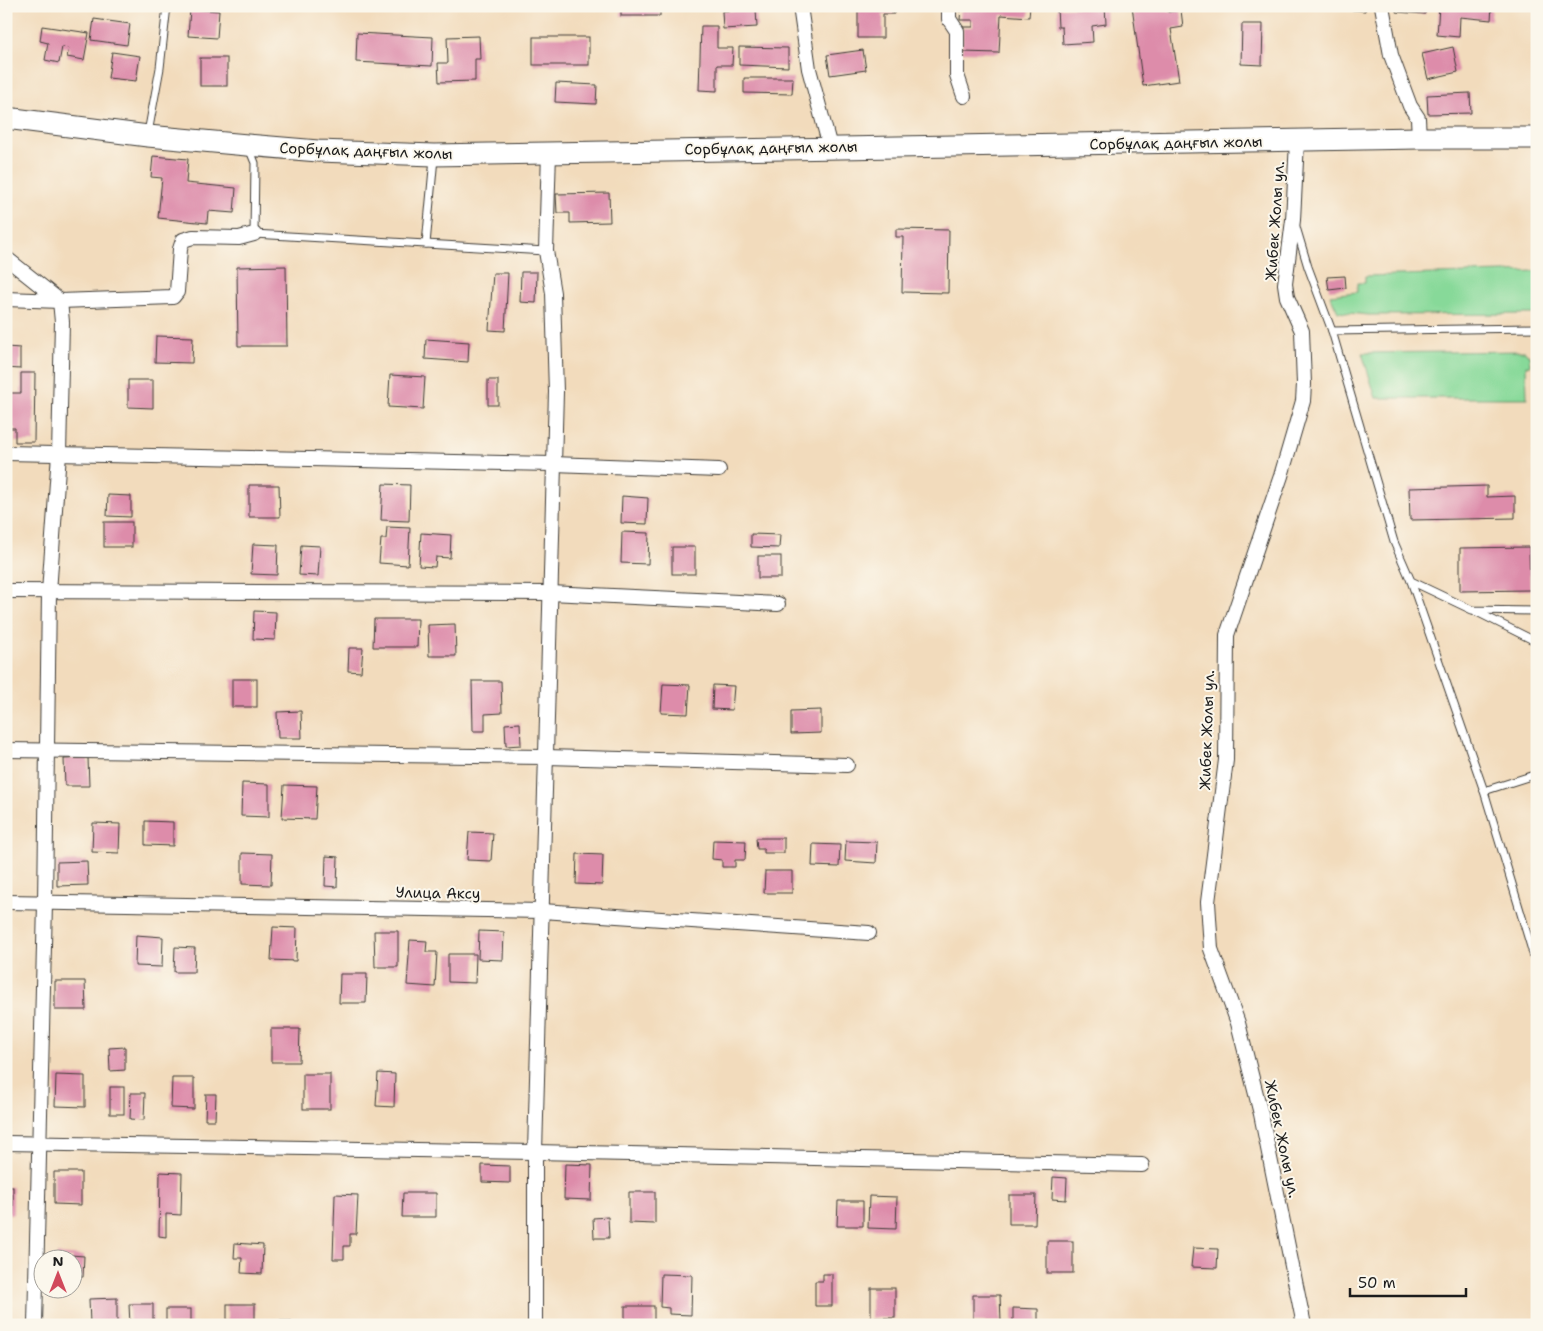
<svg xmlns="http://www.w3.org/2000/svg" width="1543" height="1331" font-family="'Shantell Sans',sans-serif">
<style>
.grass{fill:#87d999;stroke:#527a5a}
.building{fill:#dd8caa}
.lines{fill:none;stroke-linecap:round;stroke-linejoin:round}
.lane-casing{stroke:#3c3934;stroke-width:9}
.street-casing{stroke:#3c3934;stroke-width:16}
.primary-casing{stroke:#3c3934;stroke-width:23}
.lane{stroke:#fff;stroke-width:7}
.street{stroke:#fff;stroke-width:14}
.primary{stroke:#fff;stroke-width:21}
.labels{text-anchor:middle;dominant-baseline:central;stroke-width:4;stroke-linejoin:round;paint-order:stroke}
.street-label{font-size:15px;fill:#1c1c1c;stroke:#fbf7ec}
</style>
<rect width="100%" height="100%" fill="#fbf7ec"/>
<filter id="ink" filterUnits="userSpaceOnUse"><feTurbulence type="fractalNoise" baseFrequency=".02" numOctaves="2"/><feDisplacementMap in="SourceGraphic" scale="10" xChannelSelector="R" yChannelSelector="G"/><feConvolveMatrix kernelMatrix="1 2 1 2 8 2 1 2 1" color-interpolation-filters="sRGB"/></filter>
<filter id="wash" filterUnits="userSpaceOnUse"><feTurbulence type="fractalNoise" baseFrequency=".0096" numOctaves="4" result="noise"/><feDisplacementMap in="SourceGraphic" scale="20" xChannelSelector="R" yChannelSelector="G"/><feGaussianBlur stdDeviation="1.12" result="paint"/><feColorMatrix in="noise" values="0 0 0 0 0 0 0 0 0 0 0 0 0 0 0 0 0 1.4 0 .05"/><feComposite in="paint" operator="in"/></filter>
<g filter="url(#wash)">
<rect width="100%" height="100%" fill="#f2dbbc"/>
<!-- grass -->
<g class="grass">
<path d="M 1537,271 L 1537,314 L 1369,315 L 1338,312 L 1330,295 L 1357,292 L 1357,283 L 1365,283 L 1365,276 Z"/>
<path d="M 1525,351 L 1529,356 L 1530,365 L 1526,366 L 1527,398 L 1376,398 L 1362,353 Z"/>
</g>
<g id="blocks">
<!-- building -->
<g class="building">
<rect x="621" y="6" width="39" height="10"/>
<path d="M 858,6 L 894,6 L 894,14 L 883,14 L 883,38 L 858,38 Z"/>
<path d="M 961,6 L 1030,6 L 1029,17 L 1001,15 L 999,53 L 962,52 L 963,27 L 973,27 L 973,20 L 960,20 Z"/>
<path d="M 1105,6 L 1106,24 L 1092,26 L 1093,42 L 1063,44 L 1062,27 L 1058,27 L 1057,8 Z"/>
<path d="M 1132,6 L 1167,6 L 1168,12 L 1181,10 L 1183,27 L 1171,29 L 1179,81 L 1143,86 Z"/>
<path d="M 1331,6 L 1366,6 L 1365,11 L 1330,8 Z"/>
<path d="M 1397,6 L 1426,6 L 1425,14 L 1396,12 Z"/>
<path d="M 1439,6 L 1492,6 L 1491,20 L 1460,17 L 1459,37 L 1437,35 Z"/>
<path d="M 190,9 L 219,11 L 217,38 L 188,36 Z"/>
<path d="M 756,9 L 757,27 L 723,29 L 722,11 Z"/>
<path d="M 94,19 L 130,24 L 127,45 L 91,40 Z"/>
<path d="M 1242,24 L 1263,24 L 1262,65 L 1241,64 Z"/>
<path d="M 42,26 L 89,33 L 84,60 L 67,57 L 69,48 L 62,47 L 59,63 L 45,60 L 48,43 L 40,41 Z"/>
<path d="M 701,26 L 717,26 L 717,48 L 733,48 L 732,65 L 717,65 L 717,91 L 699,90 Z"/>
<path d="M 357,33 L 433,37 L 432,66 L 356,62 Z"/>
<path d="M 479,36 L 480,59 L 475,59 L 475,81 L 439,82 L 438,63 L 448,63 L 447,37 Z"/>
<rect x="533" y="37" width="56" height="28"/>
<path d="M 739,47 L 788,48 L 788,67 L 739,65 Z"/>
<path d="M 1453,47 L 1458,72 L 1428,79 L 1422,54 Z"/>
<path d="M 863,50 L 866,70 L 830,75 L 827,55 Z"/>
<path d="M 112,52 L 140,56 L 136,81 L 108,78 Z"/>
<rect x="200" y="58" width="27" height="28"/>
<path d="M 744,78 L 793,78 L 792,94 L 744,93 Z"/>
<path d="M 556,83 L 597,85 L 596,104 L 555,102 Z"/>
<path d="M 1470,93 L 1471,113 L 1428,114 L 1427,95 Z"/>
<path d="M 153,156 L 188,159 L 186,183 L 236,188 L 234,213 L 208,211 L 207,223 L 158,218 L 162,178 L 151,177 Z"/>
<path d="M 609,193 L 610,222 L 570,223 L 570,213 L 557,213 L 556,194 Z"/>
<path d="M 896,229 L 949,230 L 948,293 L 902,292 L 903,237 L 896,237 Z"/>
<path d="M 286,266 L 287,346 L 238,346 L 237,267 Z"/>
<path d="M 521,272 L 537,272 L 536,303 L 520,302 Z"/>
<path d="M 493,273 L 508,273 L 505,331 L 489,330 Z"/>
<path d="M 1345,276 L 1346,288 L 1329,290 L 1327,277 Z"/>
<path d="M 156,336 L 193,337 L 192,363 L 155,362 Z"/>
<path d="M 426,339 L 469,342 L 468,362 L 425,359 Z"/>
<path d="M 6,347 L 20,348 L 20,369 L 6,368 Z"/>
<path d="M 21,373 L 35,373 L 34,442 L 15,442 L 15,428 L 6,428 L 6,393 L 21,393 Z"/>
<path d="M 390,375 L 425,377 L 423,409 L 388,407 Z"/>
<path d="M 128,380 L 153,380 L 153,408 L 128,407 Z"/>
<rect x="488" y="380" width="10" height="25"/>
<path d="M 383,484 L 410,485 L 409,521 L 381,520 Z"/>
<path d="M 249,485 L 279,485 L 280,517 L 249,517 Z"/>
<path d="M 1487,486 L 1487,497 L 1515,496 L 1515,518 L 1410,520 L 1409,488 Z"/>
<path d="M 108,495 L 131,496 L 131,517 L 107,516 Z"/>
<path d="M 622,496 L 648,498 L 647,524 L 621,523 Z"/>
<rect x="104" y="522" width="28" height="25"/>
<path d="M 387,527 L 410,528 L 408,565 L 379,563 L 381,539 L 386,539 Z"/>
<path d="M 622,532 L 649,533 L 648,564 L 621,563 Z"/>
<path d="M 421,533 L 451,535 L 450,558 L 436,557 L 435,567 L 419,566 Z"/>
<path d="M 751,534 L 780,535 L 779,548 L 751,547 Z"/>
<path d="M 253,544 L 278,545 L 277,575 L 251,574 Z"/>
<path d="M 301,545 L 320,546 L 318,576 L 299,575 Z"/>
<rect x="672" y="547" width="23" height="27"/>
<path d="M 1529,547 L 1530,590 L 1460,591 L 1460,548 Z"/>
<rect x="758" y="556" width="23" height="22"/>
<path d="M 254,611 L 276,612 L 275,640 L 253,639 Z"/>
<path d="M 374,619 L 418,619 L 417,647 L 373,647 Z"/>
<path d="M 455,624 L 456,656 L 429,656 L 428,625 Z"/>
<path d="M 349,648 L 363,648 L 361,672 L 348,671 Z"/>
<rect x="232" y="679" width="25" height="28"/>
<path d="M 472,681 L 501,681 L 502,713 L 485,714 L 485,731 L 473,731 Z"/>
<path d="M 663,684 L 690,685 L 688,714 L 661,713 Z"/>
<path d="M 713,685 L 734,686 L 732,710 L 712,709 Z"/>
<path d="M 821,710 L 821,733 L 791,734 L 791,711 Z"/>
<path d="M 301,711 L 302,738 L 278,738 L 277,712 Z"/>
<path d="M 520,723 L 521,745 L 506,746 L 505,724 Z"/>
<path d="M 88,758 L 89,786 L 65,786 L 64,759 Z"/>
<path d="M 242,783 L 269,784 L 269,817 L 241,816 Z"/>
<path d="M 284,785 L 317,786 L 315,819 L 282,818 Z"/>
<path d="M 145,821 L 173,822 L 173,846 L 145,845 Z"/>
<path d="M 93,823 L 120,824 L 119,853 L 92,852 Z"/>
<path d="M 469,832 L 493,833 L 491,861 L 467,860 Z"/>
<path d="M 756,838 L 784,838 L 784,853 L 764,853 L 764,849 L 757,849 Z"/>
<path d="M 713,840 L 746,841 L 745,860 L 735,860 L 735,867 L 722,867 L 722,860 L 712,859 Z"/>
<path d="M 846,841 L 877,842 L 876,863 L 845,861 Z"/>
<path d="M 813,844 L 840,845 L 839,867 L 812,866 Z"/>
<path d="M 242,853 L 272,854 L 271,885 L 242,884 Z"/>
<path d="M 577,854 L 603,855 L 602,885 L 576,884 Z"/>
<path d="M 326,856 L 338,857 L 337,887 L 325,886 Z"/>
<path d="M 87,861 L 88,885 L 57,886 L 57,862 Z"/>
<path d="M 765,871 L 792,871 L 792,893 L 764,893 Z"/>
<path d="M 273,927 L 297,928 L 296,961 L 271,960 Z"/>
<path d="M 374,931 L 398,931 L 398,967 L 375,967 Z"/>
<path d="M 479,931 L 504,932 L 503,960 L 478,959 Z"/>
<path d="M 136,935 L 163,937 L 162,967 L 135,966 Z"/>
<path d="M 410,940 L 427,941 L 426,952 L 437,952 L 435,987 L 407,985 Z"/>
<path d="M 175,947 L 195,948 L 194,972 L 174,972 Z"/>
<path d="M 448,954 L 476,954 L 475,983 L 448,982 Z"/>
<path d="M 340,974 L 367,974 L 366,1003 L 339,1003 Z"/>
<path d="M 55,981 L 85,981 L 86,1010 L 55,1010 Z"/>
<path d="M 271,1029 L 300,1029 L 299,1062 L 271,1062 Z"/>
<path d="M 125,1047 L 125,1070 L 110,1071 L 109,1048 Z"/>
<path d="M 378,1073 L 395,1074 L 394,1107 L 376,1106 Z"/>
<rect x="303" y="1074" width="27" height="35"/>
<path d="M 56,1075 L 85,1076 L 85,1107 L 55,1106 Z"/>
<path d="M 172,1078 L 194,1078 L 194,1109 L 171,1108 Z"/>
<rect x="110" y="1087" width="14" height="27"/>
<path d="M 131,1093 L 145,1093 L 144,1120 L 130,1119 Z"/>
<path d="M 206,1094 L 216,1094 L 215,1120 L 205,1120 Z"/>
<path d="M 565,1164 L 592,1165 L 591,1200 L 564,1199 Z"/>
<path d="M 482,1165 L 510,1166 L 510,1183 L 482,1182 Z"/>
<path d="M 54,1172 L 81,1172 L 81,1205 L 54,1204 Z"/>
<path d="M 160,1172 L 182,1173 L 181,1215 L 166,1214 L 166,1237 L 159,1236 Z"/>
<path d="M 1053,1177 L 1067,1178 L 1066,1200 L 1052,1199 Z"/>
<rect x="6" y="1187" width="7" height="28"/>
<path d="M 629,1192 L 655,1192 L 655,1224 L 629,1223 Z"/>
<path d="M 403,1193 L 436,1193 L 436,1217 L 402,1217 Z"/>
<path d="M 335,1194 L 358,1195 L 356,1234 L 350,1234 L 350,1246 L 344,1246 L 344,1259 L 333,1259 Z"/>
<path d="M 1009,1195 L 1036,1195 L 1035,1224 L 1009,1224 Z"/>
<path d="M 869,1196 L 897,1197 L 896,1229 L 868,1228 Z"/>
<path d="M 838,1201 L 863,1201 L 863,1226 L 837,1226 Z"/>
<path d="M 608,1217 L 609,1238 L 594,1238 L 593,1218 Z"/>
<rect x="1047" y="1241" width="26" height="32"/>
<path d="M 235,1243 L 263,1245 L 262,1274 L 241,1273 L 242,1258 L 234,1258 Z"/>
<path d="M 1193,1248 L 1218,1249 L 1217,1268 L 1191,1267 Z"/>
<path d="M 57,1254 L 84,1256 L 83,1277 L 72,1277 L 72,1258 L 57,1258 Z"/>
<path d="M 661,1274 L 692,1275 L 691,1315 L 669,1314 L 669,1308 L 660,1307 Z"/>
<path d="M 823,1274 L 832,1274 L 832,1306 L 815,1306 L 815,1281 L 823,1281 Z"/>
<rect x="871" y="1288" width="24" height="30"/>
<path d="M 973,1295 L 1000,1295 L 1001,1322 L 973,1322 Z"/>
<path d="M 117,1298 L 117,1324 L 90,1324 L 89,1299 Z"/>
<path d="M 129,1304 L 153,1304 L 153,1325 L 130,1325 Z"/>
<rect x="227" y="1304" width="28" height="21"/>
<rect x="625" y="1306" width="29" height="19"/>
<path d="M 1013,1308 L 1038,1309 L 1038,1325 L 1013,1325 Z"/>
<rect x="166" y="1309" width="25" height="16"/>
<rect x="263" y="1321" width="28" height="4"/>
</g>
</g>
</g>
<g filter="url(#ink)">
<use href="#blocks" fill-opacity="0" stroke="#3c3934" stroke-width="1"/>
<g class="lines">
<defs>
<g id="lane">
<path d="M 148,133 L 160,68 L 167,6"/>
<path d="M 249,148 L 255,163 L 254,234 L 546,251"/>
<path d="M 1296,227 L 1308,267 L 1332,331"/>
<path d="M 426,244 L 434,158"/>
<path d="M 1537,328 L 1332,331 L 1394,542 L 1411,581 L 1472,610 L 1537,611"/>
<path d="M 1411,581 L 1484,791 L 1537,774"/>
<path d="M 1475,611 L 1537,642"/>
<path d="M 1484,791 L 1537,967"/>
</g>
<g id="street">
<path d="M 800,6 L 809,69 L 830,147"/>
<path d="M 949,6 L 949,19 L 957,31 L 957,75 L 964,96"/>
<path d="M 1382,6 L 1391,55 L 1410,106 L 1418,118 L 1419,138"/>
<path d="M 1297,141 L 1293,220 L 1285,284 L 1287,297 L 1302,331 L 1304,384 L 1303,401 L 1281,476 L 1227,635 L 1226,760 L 1208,902 L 1211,949 L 1238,1023 L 1261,1114 L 1304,1325"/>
<path d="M 6,258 L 60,301 L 62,322 L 59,454 L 49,592 L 45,903 L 35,1325"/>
<path d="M 6,299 L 60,301 L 173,297 L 177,292 L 180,249 L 183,240 L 193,237 L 239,238 L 254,234"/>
<path d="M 6,453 L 553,464 L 719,470"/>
<path d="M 6,591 L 550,593 L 778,604"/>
<path d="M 6,750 L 546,757 L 847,765"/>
<path d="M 6,902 L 542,911 L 869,933"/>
<path d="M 6,1143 L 535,1152 L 1142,1165"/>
<path d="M 535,1325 L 535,1152 L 556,392 L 553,293 L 546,251 L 549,152"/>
</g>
<path id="primary" d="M 6,118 L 148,136 L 247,145 L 318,151 L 434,155 L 1419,138 L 1537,138"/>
</defs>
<!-- lane casing -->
<use href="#lane" class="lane-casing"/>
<!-- street casing -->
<use href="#street" class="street-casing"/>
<!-- primary casing -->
<use href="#primary" class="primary-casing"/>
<!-- lane -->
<use href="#lane" class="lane"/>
<!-- street -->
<use href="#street" class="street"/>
<!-- primary -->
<use href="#primary" class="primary"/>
</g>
</g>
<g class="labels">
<!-- street labels -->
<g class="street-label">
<text transform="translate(1176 143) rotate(-1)">Сорбұлақ даңғыл жолы</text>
<text transform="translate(771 148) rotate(-1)">Сорбұлақ даңғыл жолы</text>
<text transform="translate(366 151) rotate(2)">Сорбұлақ даңғыл жолы</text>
<text transform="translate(1275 221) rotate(-86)">Жибек Жолы ул.</text>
<text transform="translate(1207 730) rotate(-88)">Жибек Жолы ул.</text>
<text transform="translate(438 893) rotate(1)">Улица Аксу</text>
<text transform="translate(1282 1139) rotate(78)">Жибек Жолы ул.</text>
</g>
</g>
<!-- margin -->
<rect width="1543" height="1331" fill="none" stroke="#fbf7ec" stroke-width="25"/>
<!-- north arrow -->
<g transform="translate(58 1274)"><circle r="24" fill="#fbf7ec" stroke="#a29f99"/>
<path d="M0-4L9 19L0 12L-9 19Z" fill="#d1495b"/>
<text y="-8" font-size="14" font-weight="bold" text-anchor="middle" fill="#1c1c1c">N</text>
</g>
<!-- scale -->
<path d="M1350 1288v8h116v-8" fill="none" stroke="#1c1c1c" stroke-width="2.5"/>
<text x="1358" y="1288" font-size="15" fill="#1c1c1c" stroke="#fbf7ec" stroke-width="4" paint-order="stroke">50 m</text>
</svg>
